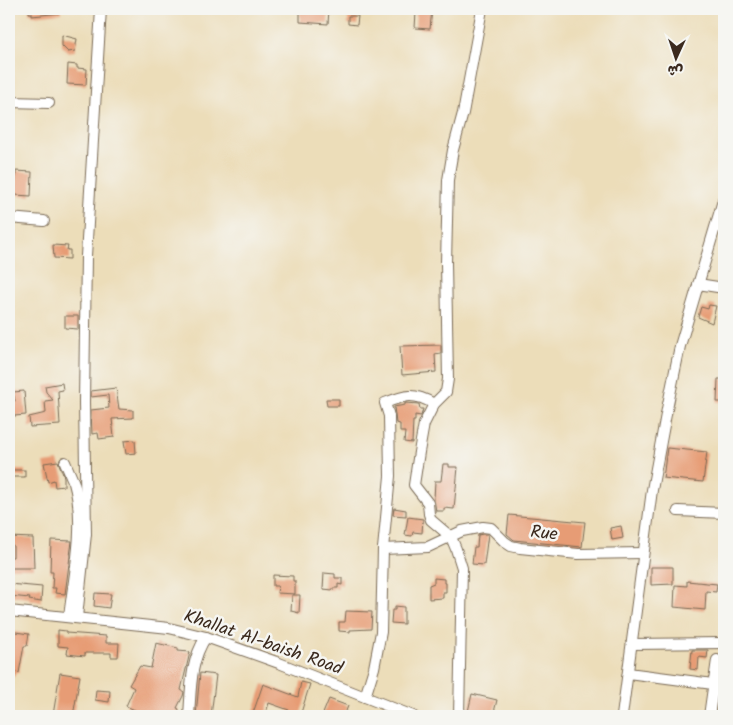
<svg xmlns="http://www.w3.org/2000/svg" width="733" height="725" font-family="Kalam,'Playpen Sans Arabic',sans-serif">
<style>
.building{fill:#e79c75}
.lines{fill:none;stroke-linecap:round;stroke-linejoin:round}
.minor-casing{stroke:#796954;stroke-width:12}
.minor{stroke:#fff;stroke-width:10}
.labels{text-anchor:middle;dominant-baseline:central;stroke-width:5;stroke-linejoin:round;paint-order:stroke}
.street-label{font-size:18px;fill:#3b2a1e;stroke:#f6f6f2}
</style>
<rect width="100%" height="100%" fill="#f6f6f2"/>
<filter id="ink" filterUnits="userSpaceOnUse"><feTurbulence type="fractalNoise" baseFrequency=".02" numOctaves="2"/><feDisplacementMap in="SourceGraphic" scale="10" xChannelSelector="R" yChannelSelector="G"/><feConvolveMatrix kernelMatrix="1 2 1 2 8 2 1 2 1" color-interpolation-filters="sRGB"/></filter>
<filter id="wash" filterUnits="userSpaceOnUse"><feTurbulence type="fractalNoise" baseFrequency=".0096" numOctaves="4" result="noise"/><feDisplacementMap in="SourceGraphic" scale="20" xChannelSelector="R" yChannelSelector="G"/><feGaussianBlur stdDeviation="1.12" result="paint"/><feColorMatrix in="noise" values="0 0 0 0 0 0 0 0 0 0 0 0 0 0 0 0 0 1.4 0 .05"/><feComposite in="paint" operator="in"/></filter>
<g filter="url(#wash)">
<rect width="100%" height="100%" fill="#ecddb9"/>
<g id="blocks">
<!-- building -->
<g class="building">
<path d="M 29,9 L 61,9 L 61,13 L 32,16 L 32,13 L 29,13 Z"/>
<path d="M 300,9 L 329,9 L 328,24 L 300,22 Z"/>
<path d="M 424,9 L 432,9 L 430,29 L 415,28 L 416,12 L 424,12 Z"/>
<path d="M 348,16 L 358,16 L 357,25 L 348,24 Z"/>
<path d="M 62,35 L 77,39 L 75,51 L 68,52 L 62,46 Z"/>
<path d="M 68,64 L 77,65 L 77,68 L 87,69 L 86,85 L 67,84 Z"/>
<path d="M 16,171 L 32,172 L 31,196 L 15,195 Z"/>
<path d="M 53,245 L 68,246 L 67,250 L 70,250 L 70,259 L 54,258 Z"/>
<path d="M 709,305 L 716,306 L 712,323 L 698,317 L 701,307 L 708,309 Z"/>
<path d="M 65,316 L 78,316 L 78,329 L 65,328 Z"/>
<path d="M 441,345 L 441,353 L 435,354 L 436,372 L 402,375 L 400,346 Z"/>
<path d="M 718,379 L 724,379 L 724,402 L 717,402 Z"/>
<path d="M 62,383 L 63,390 L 58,391 L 60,425 L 30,427 L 29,417 L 46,413 L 45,401 L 53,400 L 46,392 L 45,386 Z"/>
<path d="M 116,388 L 119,409 L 133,410 L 133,418 L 112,419 L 114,437 L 99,439 L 98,433 L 92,434 L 91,410 L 109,408 L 108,395 L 91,397 L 91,391 Z"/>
<path d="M 24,391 L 26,415 L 14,416 L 12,402 L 15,401 L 13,392 Z"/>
<path d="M 326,399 L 339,399 L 339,406 L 327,406 Z"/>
<path d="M 405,403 L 419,404 L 420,409 L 423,409 L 421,416 L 415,415 L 415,421 L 413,421 L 412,443 L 404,442 L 405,432 L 400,432 L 400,424 L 396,423 L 394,407 L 405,405 Z"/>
<path d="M 135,440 L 136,453 L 126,454 L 124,441 Z"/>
<path d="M 667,448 L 707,452 L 703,482 L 663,478 Z"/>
<path d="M 58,461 L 64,477 L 64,486 L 55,487 L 54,480 L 48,482 L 44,463 Z"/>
<path d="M 443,464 L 449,464 L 449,467 L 458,467 L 454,509 L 444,508 L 444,511 L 436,511 L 434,499 L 435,481 L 441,481 Z"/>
<rect x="9" y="470" width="16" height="7"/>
<path d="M 394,508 L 406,510 L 406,516 L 393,515 Z"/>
<path d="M 509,515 L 585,522 L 582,547 L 514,540 L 507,534 Z"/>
<path d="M 408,517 L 423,519 L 422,533 L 413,532 L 412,536 L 405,535 Z"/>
<path d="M 621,526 L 623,538 L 612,540 L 610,528 Z"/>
<path d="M 483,534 L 488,534 L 484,565 L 472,564 L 474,547 L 477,547 L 478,535 Z"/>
<path d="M 9,537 L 33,538 L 34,568 L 10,568 L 10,557 L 13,557 L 13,545 L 9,545 Z"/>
<path d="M 51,540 L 72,541 L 65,594 L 55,593 L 56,588 L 52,588 L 53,572 L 50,572 Z"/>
<path d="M 651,567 L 673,567 L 673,584 L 651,585 Z"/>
<path d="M 324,573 L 335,574 L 335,578 L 342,578 L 342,585 L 338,584 L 338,588 L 333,588 L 333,590 L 323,589 Z"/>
<path d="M 273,575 L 293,576 L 293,581 L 295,581 L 295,594 L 277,593 L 278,586 L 273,586 Z"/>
<path d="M 434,578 L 444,579 L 444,583 L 446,583 L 446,592 L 443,592 L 443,598 L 429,599 L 429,585 L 434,583 Z"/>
<path d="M 687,581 L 717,584 L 716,592 L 706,591 L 705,610 L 674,607 L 675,585 L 687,586 Z"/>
<path d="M 9,584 L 42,587 L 41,602 L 29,600 L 30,598 L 9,596 Z"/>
<path d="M 95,593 L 111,594 L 109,608 L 94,606 Z"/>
<path d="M 292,595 L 300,595 L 299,613 L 291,611 Z"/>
<path d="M 395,606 L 404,607 L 404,624 L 391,623 L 392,610 L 395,610 Z"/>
<path d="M 346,611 L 372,612 L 371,629 L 350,630 L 350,632 L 339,631 L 339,622 L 345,622 Z"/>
<path d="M 58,630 L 66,631 L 66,633 L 106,636 L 106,643 L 119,643 L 118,657 L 111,657 L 111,653 L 85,653 L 85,656 L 67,654 L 68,647 L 58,646 Z"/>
<path d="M 9,631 L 29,634 L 27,646 L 24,646 L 19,673 L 16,672 L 14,677 L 9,675 Z"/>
<path d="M 156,643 L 178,648 L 178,651 L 190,652 L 181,690 L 184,692 L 183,696 L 177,708 L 179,709 L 178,716 L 148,716 L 126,706 L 134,688 L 129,685 L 140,666 L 151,668 Z"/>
<path d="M 692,650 L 708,650 L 707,658 L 699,657 L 698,670 L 690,669 Z"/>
<path d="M 60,673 L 80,676 L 73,716 L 53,715 Z"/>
<path d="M 200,673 L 216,675 L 211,716 L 196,716 Z"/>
<path d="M 301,682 L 310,684 L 300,716 L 287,716 L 289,710 L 269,703 L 265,716 L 252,716 L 263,684 L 298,697 Z"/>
<path d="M 96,690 L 110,691 L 109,702 L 95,700 Z"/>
<path d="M 472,694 L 497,700 L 493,716 L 467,716 Z"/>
<path d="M 329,699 L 348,706 L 344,716 L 322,716 Z"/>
</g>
</g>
</g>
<g filter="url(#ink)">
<use href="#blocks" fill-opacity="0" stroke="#796954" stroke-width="1"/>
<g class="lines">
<defs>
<g id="minor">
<path d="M 9,102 L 49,103"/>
<path d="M 9,218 L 44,221"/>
<path d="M 698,284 L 724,288"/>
<path d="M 65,462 C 68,469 71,476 74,483 C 86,525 74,574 69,617"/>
<path d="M 678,511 L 724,513"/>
<path d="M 383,549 L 428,547 L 462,531 L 483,527 L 491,528 L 505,542 L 511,546 L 520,548 L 578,554 L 643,553"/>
<path d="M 9,611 L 169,628 L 206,637 L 279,663 L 413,716"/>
<path d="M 77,617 L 86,534 L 84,402 L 86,256 L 101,9"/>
<path d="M 632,644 L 724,643"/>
<path d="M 628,673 L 713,684"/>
<path d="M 365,697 L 374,668 L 381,632 L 383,549 L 390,476 L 389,416 L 385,403 C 405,395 414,392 434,404"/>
<path d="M 189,716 C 191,689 190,661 206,637"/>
<path d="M 459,716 L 462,568 L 456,549 L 451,537 L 431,520 L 429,514 L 428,503 L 414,485 L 419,452 L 424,424 L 434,404 L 446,392 L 448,379 L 446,263 L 448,180 L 453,150 L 463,113 L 482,9"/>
<path d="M 622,716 L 652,490 L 667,409 L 680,346 L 724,197"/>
<path d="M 709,716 L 717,660"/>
</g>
</defs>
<!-- minor casing -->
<use href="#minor" class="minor-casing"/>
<!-- minor -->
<use href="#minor" class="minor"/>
</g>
</g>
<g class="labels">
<!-- street labels -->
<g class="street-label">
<text transform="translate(544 534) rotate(6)">Rue</text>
<text transform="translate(263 643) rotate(19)">Khallat Al-baish Road</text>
</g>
</g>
<!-- margin -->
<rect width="733" height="725" fill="none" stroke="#f6f6f2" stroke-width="30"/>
<!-- north arrow -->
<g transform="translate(676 58) rotate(183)" stroke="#f6f6f2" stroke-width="4" paint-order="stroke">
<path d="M0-4L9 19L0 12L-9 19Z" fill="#3b2a1e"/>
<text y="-8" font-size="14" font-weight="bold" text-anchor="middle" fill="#3b2a1e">ش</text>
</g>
</svg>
